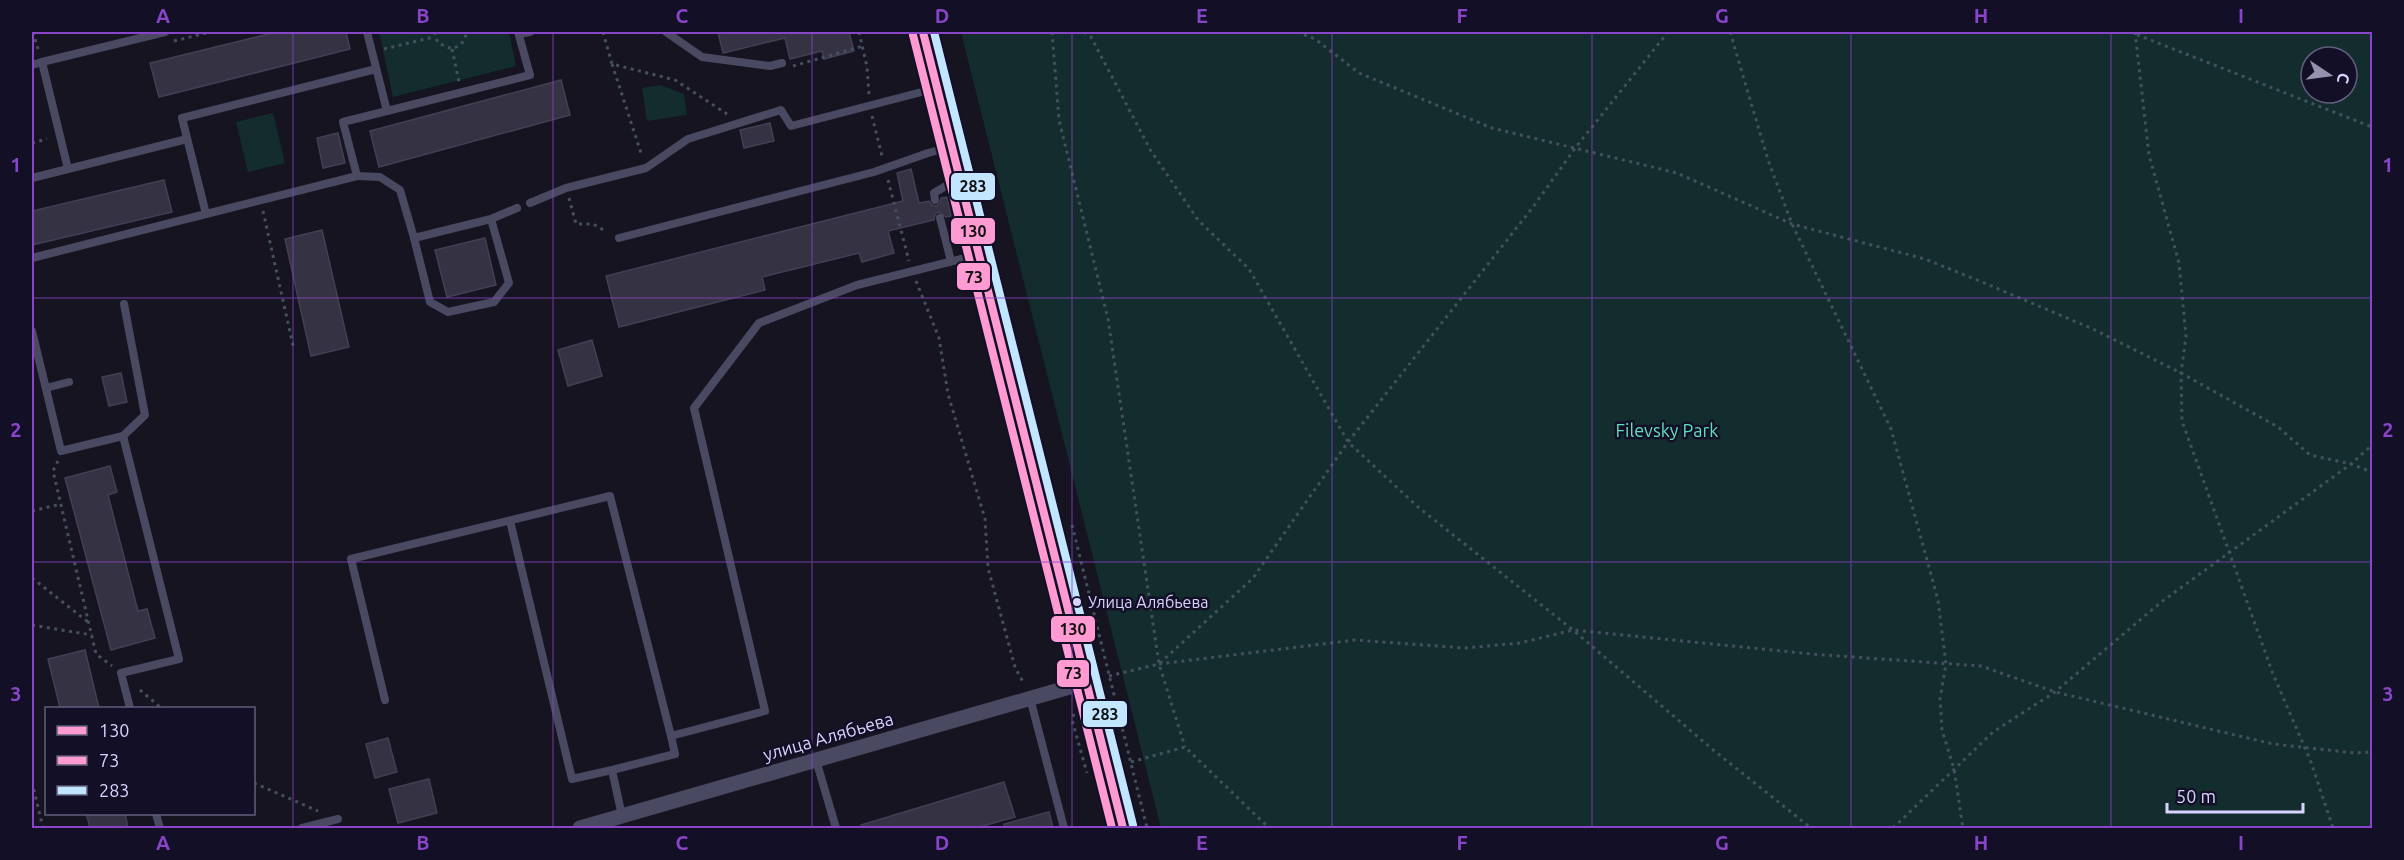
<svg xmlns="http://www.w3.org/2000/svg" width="2404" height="860" font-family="Ubuntu,sans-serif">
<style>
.green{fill:#132c2d;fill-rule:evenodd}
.building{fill:#343243;stroke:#433f54;stroke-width:1.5}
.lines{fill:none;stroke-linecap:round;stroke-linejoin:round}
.path{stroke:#44505f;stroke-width:3;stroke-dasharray:3 4.5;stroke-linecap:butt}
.service{stroke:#4a4962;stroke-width:8}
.minor{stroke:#4a4962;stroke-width:15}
.secondary{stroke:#575674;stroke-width:21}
.bus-1-casing{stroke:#130f26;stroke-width:12}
.bus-2-casing{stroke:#130f26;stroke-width:12}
.bus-3-casing{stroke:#130f26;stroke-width:12}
.bus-1{stroke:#ff9ad2;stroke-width:8}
.bus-2{stroke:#ff9ad2;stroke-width:8}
.bus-3{stroke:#c2e6ff;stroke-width:8}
.grid{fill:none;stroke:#8945c9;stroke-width:1.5;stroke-opacity:0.55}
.bus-dot{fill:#d9d4ff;stroke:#130f26;stroke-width:2}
.labels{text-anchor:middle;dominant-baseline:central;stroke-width:5;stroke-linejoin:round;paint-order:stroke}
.bus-label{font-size:16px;fill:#d9d4ff;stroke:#130f26;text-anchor:start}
.park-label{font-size:18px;fill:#5fe0c0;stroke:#130f26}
.street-label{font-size:18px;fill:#d9d4ff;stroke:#130f26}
.line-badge{stroke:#130f26;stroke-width:2}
.pale-badge-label{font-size:16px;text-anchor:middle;font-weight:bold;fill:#111}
.neatline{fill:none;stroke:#8945c9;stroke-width:2}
.grid-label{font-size:20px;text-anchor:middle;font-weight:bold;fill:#8945c9}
</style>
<rect width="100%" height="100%" fill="#161421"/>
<!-- green -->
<g class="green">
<path d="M 379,32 L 509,32 L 516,66 L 393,97 Z"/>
<path d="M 961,32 L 2372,32 L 2372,828 L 1161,828 ZM 2311,57 L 2347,57 L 2347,93 L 2311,93 Z"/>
<path d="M 660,85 L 684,94 L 687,115 L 647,121 L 642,88 Z"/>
<path d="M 273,113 L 285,163 L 248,172 L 236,122 Z"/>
</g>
<!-- building -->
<g class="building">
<path d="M 277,32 L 346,32 L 350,49 L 159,97 L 150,63 Z"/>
<path d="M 718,32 L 849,32 L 854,51 L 824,59 L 822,51 L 790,59 L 785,38 L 723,53 Z"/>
<path d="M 561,80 L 570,115 L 379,167 L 370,131 Z"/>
<path d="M 770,123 L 774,141 L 744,148 L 740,130 Z"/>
<path d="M 338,133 L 345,163 L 323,168 L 317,138 Z"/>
<path d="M 911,169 L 919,203 L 929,201 L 932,205 L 936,206 L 940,203 L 941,198 L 947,197 L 951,216 L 946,217 L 939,212 L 935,214 L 934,220 L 888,231 L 894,253 L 862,262 L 859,253 L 762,277 L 765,290 L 619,327 L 606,276 L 903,201 L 897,173 Z"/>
<path d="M 164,180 L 172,212 L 32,245 L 32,211 Z"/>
<path d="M 322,230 L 349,347 L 311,356 L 285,239 Z"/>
<path d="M 485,238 L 496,285 L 447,297 L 435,250 Z"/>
<path d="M 592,340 L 602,376 L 568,386 L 558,350 Z"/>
<path d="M 121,373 L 127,402 L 109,406 L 102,377 Z"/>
<path d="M 110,466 L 117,492 L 108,495 L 138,611 L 147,609 L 155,638 L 111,650 L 65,478 Z"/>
<path d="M 85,650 L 99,708 L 60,708 L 48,659 Z"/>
<path d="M 388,738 L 397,772 L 375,778 L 366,744 Z"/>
<path d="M 429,779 L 437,813 L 398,823 L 389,789 Z"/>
<path d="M 1004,782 L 1015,817 L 976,828 L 862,828 L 861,825 Z"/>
<path d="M 1049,812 L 1053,828 L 1004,828 L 1004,824 Z"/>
<path d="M 86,813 L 125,813 L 128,828 L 90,828 Z"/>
</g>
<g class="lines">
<!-- path -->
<g class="path">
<path d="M 33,32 L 38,49"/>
<path d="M 434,32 L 438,43 L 452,49 C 460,45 466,42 466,32"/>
<path d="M 603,32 L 612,64 L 675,80 L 727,114"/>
<path d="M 859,32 L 867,67 L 869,95"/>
<path d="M 1052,32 L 1059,120 L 1108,319 L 1159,664 L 1185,747"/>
<path d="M 1084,32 L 1091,37 L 1151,151 L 1198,220 L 1249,269 L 1348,442 L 1418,507 L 1573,630 L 1712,749 L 1811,828"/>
<path d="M 1297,32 L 1315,39 L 1359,73 L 1492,128 L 1677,173 L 1792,224 L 1925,259 L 1982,282 L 2093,329 L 2181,373 L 2278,427 L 2310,455 L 2351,464 L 2372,472"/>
<path d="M 1730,32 L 1768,160 L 1792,224 L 1891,429 L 1938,600 L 1946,664 L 1940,699 L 1942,730 L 1954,769 L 1963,828"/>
<path d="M 2130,32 L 2372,127"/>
<path d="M 2135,32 L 2149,155 L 2179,263 L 2186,336 L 2181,373 L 2182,421 L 2273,674 L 2311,762 L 2333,828"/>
<path d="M 174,41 L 210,32"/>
<path d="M 384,49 L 434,37"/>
<path d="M 452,49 L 459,82"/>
<path d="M 612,64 L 642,156"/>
<path d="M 793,66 L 863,46"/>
<path d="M 872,116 L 882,156"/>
<path d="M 32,143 L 47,139"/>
<path d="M 888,180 L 909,261"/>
<path d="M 569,198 L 576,224 L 593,224 L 607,232"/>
<path d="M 263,211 L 294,350"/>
<path d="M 916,281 L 939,338 L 948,394 L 985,519 L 988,568 L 1015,667 L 1024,684"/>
<path d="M 58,461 L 53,471 L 96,654 L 112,666"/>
<path d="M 32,511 L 61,504"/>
<path d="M 1072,525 L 1147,828"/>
<path d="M 32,578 L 88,622"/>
<path d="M 32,625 L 92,635"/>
<path d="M 1159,664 L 1355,640 L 1465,648 L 1520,643 L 1573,630 L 1811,654 L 1981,666 L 2055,692 L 2273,744 L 2355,753 L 2372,752"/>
<path d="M 1109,676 L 1159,664 L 1253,578 L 1348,442 L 1533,207 L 1576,147 L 1668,32"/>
<path d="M 140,690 L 161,708"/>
<path d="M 1074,714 L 1072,720 L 1087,773"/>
<path d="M 1131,762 L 1185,747 L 1269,828"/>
<path d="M 32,782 L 43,828"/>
<path d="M 254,783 L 318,811"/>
<path d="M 1893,828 L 1993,732 L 2055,692 L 2160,603 L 2351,464 L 2372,445"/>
</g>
<!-- service -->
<g class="service">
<path d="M 666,32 L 702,57 L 770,66 L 782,63"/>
<path d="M 519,34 L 530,32"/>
<path d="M 42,62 L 165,32"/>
<path d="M 32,65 L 42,62 L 68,169 L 187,139"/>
<path d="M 387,111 L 530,75 L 518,32"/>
<path d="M 357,176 L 380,177 L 400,190 L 414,238"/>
<path d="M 32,178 L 68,169"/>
<path d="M 935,200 L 934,193 L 958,179"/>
<path d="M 530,203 L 566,188 L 646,168 L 688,139 L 781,110 L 791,126 L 937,88"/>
<path d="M 206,214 L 357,176 L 343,122 L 387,111 L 367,32"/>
<path d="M 940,218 L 951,261"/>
<path d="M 491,219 L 509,283 L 494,302 L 448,312 L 430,302 L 414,238 L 491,219 L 517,208"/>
<path d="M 619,238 L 874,172 L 928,153 L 950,147"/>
<path d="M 32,258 L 206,214 L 182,118 L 376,69"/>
<path d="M 32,331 L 61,451 L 123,436 L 179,659 L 121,673 L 130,708"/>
<path d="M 46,388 L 69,382"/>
<path d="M 123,436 L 145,415 L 124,304"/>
<path d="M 510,521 L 572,779 L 612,770"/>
<path d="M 1030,698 L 1064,828"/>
<path d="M 385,700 L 351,559 L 610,496 L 671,736 L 765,711 L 694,408 L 759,323 L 857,285 L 977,255"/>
<path d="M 816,760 L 836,828"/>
<path d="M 156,814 L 160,828"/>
<path d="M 622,816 L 612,770 L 675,754 L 671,736"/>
<path d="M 302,828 L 338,819"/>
</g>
<!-- minor -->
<path class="minor" d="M 580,828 L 1087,682"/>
<!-- secondary -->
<path class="secondary" d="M 923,32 L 1123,828"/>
<defs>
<path id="bus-1" d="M 923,32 L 1123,828"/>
<path id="bus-2" d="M 913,35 L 1112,828"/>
<path id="bus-3" d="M 934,32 L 1133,825"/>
</defs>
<!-- bus-1 casing -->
<use href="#bus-1" class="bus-1-casing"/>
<!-- bus-2 casing -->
<use href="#bus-2" class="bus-2-casing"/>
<!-- bus-3 casing -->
<use href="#bus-3" class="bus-3-casing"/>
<!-- bus-1 -->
<use href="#bus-1" class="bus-1"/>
<!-- bus-2 -->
<use href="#bus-2" class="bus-2"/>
<!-- bus-3 -->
<use href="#bus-3" class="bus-3"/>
</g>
<!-- grid -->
<path class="grid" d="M 293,32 L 293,828M 553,32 L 553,828M 812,32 L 812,828M 1072,32 L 1072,828M 1332,32 L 1332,828M 1592,32 L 1592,828M 1851,32 L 1851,828M 2111,32 L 2111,828M 32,298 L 2372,298M 32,562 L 2372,562"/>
<!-- markers -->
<circle class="bus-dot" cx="1077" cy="602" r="5"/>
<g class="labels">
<!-- bus labels -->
<g class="bus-label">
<text x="1088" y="602">Улица Алябьева</text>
</g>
<!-- park labels -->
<g class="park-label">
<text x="1667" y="430">Filevsky Park</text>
</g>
<!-- street labels -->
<g class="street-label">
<text transform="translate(828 736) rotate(-16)">улица Алябьева</text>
</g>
</g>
<g class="line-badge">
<rect x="950" y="172" width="46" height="29" rx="6" fill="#c2e6ff"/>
<rect x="950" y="217" width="46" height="28" rx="6" fill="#ff9ad2"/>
<rect x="956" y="262" width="35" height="29" rx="6" fill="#ff9ad2"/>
<rect x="1050" y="615" width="46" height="28" rx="6" fill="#ff9ad2"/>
<rect x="1056" y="659" width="34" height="29" rx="6" fill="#ff9ad2"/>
<rect x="1082" y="700" width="46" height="28" rx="6" fill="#c2e6ff"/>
</g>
<g class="pale-badge-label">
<text x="973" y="192">283</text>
<text x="973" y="237">130</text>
<text x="974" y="283">73</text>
<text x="1073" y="635">130</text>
<text x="1073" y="679">73</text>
<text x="1105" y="720">283</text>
</g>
<!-- border -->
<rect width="2404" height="860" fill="none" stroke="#130f26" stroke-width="66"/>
<!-- legend -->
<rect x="45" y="707" width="210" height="108" fill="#130f26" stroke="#625e7d" stroke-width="1.5"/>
<rect x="57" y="726" width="30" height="9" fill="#ff9ad2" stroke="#625e7d" stroke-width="1.5"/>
<text x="99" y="737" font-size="18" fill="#d9d4ff">130</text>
<rect x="57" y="756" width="30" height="9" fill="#ff9ad2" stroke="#625e7d" stroke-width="1.5"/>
<text x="99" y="767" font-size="18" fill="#d9d4ff">73</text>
<rect x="57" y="786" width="30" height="9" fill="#c2e6ff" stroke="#625e7d" stroke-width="1.5"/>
<text x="99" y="797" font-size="18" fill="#d9d4ff">283</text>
<!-- north arrow -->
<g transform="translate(2329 75) rotate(103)"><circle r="28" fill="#130f26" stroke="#625e7d" stroke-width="1.5"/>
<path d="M0-4.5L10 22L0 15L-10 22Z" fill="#9591b1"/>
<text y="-9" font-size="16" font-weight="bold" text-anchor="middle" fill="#d9d4ff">С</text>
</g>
<!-- scale -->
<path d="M2167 803v9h136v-9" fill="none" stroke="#d9d4ff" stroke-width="3"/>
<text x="2176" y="803" font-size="18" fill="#d9d4ff" stroke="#130f26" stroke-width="4.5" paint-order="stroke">50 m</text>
<rect x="33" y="33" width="2338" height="794" class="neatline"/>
<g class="grid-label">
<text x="163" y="23">A</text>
<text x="423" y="23">B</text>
<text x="682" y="23">C</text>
<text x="942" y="23">D</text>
<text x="1202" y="23">E</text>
<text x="1462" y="23">F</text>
<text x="1722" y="23">G</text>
<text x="1981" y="23">H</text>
<text x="2241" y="23">I</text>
<text x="16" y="172">1</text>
<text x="2388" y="172">1</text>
<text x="16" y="437">2</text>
<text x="2388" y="437">2</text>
<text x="16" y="701">3</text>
<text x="2388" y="701">3</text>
<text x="163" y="850">A</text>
<text x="423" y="850">B</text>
<text x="682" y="850">C</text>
<text x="942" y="850">D</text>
<text x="1202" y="850">E</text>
<text x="1462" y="850">F</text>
<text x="1722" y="850">G</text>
<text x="1981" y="850">H</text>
<text x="2241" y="850">I</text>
</g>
</svg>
